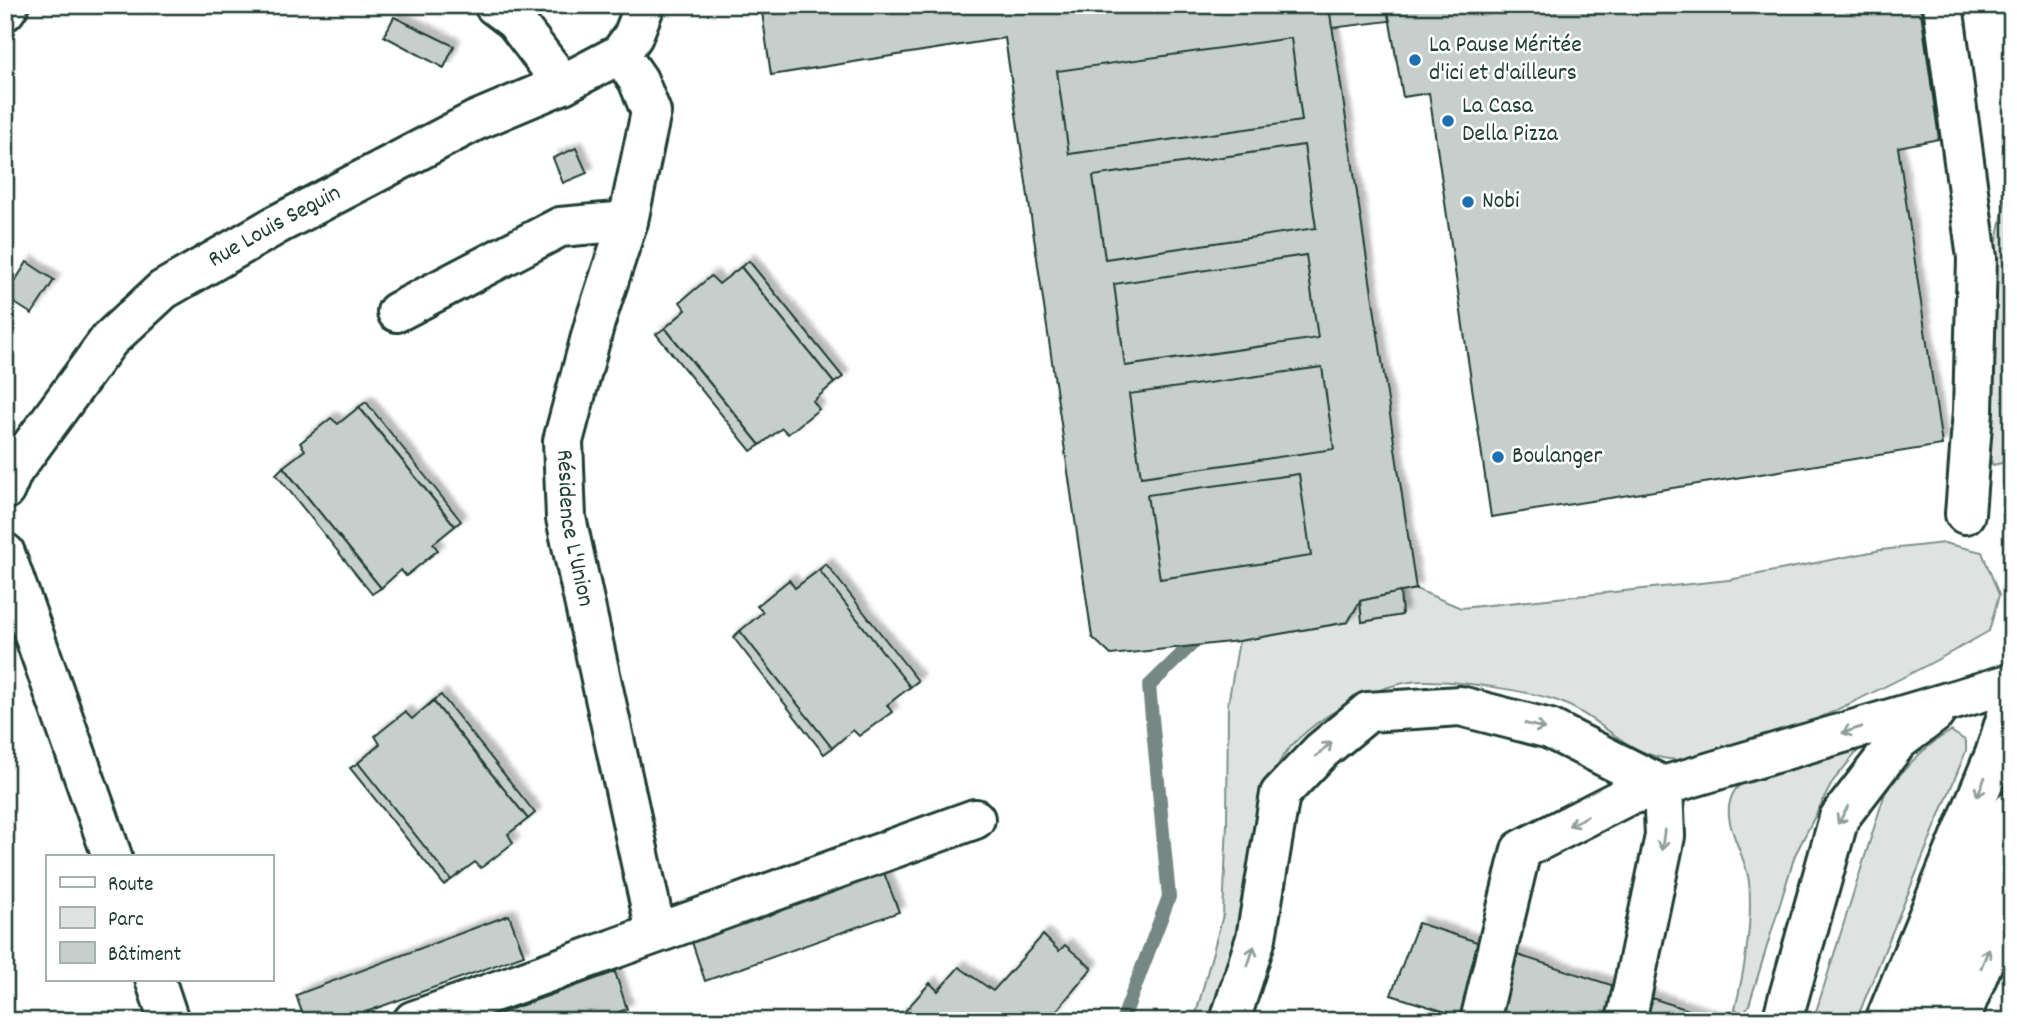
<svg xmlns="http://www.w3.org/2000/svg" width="2017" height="1026" font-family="Dekko,sans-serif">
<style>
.green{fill:#dee3e2;stroke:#7e908b;stroke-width:2}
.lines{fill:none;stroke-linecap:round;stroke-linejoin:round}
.stream{stroke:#758883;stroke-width:14}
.building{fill:#c7cfcc;stroke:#1f3d34;stroke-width:2;filter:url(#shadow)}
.minor-casing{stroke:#1f3d34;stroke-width:44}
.major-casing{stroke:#1f3d34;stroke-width:44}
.minor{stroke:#fff;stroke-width:38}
.major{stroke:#fff;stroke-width:38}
.oneway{stroke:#8f9e9a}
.poi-dot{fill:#1f6fb2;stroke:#fff;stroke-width:2.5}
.labels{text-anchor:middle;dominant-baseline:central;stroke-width:5;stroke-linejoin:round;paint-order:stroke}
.poi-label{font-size:24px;fill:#1f3d34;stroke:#fff;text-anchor:start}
.street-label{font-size:24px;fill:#1f3d34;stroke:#fff}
</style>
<defs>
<filter id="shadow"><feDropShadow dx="6" dy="-6" stdDeviation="2" flood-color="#0004"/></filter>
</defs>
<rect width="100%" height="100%" fill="#fff"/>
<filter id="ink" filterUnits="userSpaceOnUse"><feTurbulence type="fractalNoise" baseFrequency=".0143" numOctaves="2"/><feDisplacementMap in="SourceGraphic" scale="14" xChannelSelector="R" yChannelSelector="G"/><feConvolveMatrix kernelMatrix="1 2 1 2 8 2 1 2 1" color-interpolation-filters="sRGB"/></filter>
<g filter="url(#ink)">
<!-- green -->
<g class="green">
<path d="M 2012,169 L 2012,458 L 2010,461 L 1993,465 L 1984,449 L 1990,274 Z"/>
<path d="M 1944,543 L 1982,552 L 1999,595 L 1989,631 C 1943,658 1897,681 1849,704 C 1803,726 1731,762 1679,760 C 1627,758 1606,721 1563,703 C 1534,691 1454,680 1422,681 C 1377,682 1306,721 1282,758 C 1247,813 1250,874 1238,936 C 1232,964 1218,993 1209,1021 L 1194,1021 L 1223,915 L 1227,823 L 1228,704 L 1239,641 L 1348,622 L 1360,601 L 1363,622 L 1402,615 L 1400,592 L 1416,589 L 1461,608 L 1729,580 L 1881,550 Z"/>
<path d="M 1951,731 L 1966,741 L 1966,751 L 1856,1021 L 1813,1021 L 1885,793 C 1905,768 1923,747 1951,731 Z"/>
<path d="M 1865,742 L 1833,781 L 1795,855 L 1749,1005 L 1743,1014 L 1735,1009 C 1745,968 1753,924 1749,882 C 1746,852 1716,819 1735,790 C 1747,773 1841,748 1865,742 Z"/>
</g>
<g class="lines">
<!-- stream -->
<path class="stream" d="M 1122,1021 L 1169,897 L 1149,686 L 1193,643"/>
</g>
<!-- building -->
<g class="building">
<path d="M 761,5 L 1329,5 L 1416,589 L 1360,601 L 1348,622 L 1239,641 L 1111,655 L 1092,637 L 1005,38 L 771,75 Z"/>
<path d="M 1329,5 L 1387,5 L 1389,21 L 1332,28 Z"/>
<path d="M 1387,5 L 1920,5 L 1939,139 L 1898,147 L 1942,445 L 1491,517 L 1429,93 L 1403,97 Z"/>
<path d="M 394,17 L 454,46 L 444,68 L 384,36 Z"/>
<path d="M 1291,38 L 1302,121 L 1069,154 L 1057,71 Z"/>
<path d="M 1304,145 L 1316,228 L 1105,259 L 1093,176 Z"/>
<path d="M 576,148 L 587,173 L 563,183 L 553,158 Z"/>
<path d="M 1306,255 L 1318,338 L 1125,366 L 1114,284 Z"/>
<path d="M 749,261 L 843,377 L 834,383 L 741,267 Z"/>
<path d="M 27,262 L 54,280 L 32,314 L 5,297 Z"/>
<path d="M 741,267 L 834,383 L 813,401 L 819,409 L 788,434 L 782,428 L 760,445 L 665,328 L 686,310 L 680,302 L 711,276 L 719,284 Z"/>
<path d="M 665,328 L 760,445 L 751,451 L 656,334 Z"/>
<path d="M 1322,367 L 1334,449 L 1141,477 L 1129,394 Z"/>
<path d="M 366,402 L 461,521 L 455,526 L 359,407 Z"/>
<path d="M 359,407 L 455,526 L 433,544 L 438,550 L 406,576 L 401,570 L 381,588 L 283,467 L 305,450 L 300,443 L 331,418 L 338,424 Z"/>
<path d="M 283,467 L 381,588 L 372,594 L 276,474 Z"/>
<path d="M 1299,474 L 1311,556 L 1160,579 L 1147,495 Z"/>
<path d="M 826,564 L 918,681 L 910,687 L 819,570 Z"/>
<path d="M 819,570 L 910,687 L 887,705 L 892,712 L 859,736 L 853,730 L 832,748 L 740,631 L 763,612 L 757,606 L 789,580 L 795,588 Z"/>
<path d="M 1400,592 L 1402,615 L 1362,622 L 1360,601 Z"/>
<path d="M 740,631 L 832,748 L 824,754 L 733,637 Z"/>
<path d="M 441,695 L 535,813 L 528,819 L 433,701 Z"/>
<path d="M 433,701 L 528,819 L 508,834 L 513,843 L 481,868 L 475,862 L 451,880 L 358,763 L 380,744 L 375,736 L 405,712 L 412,719 Z"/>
<path d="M 358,763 L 451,880 L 444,885 L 350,768 Z"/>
<path d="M 884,873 L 899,912 L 705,981 L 692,942 Z"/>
<path d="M 509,915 L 524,955 L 341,1021 L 305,1021 L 296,995 Z"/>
<path d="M 1418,923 L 1723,1021 L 1475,1021 L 1391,995 Z"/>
<path d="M 1043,935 L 1059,951 L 1065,945 L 1092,968 L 1048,1021 L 896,1021 L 930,983 L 938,991 L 959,967 L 993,991 Z"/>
<path d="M 615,972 L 627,1009 L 595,1021 L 478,1021 Z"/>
</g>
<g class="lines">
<defs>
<g id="minor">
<path d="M 494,5 L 515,21 L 563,84"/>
<path d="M 1943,5 L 1977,258 L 1973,411 L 1965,514"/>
<path id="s1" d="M 620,54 L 638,80 L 651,112 L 628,221 L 595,322 L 563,441 L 566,518 L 656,932"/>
<path d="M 397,312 L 560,227 L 628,221"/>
<path id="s2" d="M 5,490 L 13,471 L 109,340 L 163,290 L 278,224 L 475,121 L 563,84 L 620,54 L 633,36 L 645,5"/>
<path d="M 5,553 L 112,856"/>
<path d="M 155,979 L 169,1021"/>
<path d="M 413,1021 L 975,819"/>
<path d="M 1230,1021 L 1256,938 L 1280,794 L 1321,751 L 1368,712 L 1460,706 L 1550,729 L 1663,786"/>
<path d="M 1480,1021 L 1521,850 L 1627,796 L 1663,786"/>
<path d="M 1626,1021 L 1665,836 L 1663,786 L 2012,683"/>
<path d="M 1782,1021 L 1839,818 L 1898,741 L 1935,713"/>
<path d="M 1885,1021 L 1995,754 L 2012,699"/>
<path d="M 1923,1021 L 2012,811"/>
<path d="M 1959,1021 L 2012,892"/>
</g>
<path id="major" d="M 5,11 L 9,5"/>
</defs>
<!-- minor casing -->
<use href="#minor" class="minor-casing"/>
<!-- major casing -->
<use href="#major" class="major-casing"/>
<!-- minor -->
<use href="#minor" class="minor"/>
<!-- major -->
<use href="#major" class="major"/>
</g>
<!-- one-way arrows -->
<defs><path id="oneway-shaft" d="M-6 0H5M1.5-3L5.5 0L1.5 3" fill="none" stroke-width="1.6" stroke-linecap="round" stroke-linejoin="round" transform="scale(1.75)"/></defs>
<g class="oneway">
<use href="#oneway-shaft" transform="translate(1535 726) rotate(14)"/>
<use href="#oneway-shaft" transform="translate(1852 730) rotate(163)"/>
<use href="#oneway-shaft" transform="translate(1324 749) rotate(-42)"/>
<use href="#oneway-shaft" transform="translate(1981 787) rotate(112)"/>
<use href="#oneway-shaft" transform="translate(1843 815) rotate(120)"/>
<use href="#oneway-shaft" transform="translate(1578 821) rotate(153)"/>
<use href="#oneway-shaft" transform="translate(1663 840) rotate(98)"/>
<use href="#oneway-shaft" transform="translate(1251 956) rotate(-72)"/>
<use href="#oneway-shaft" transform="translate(1985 958) rotate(-68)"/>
</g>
</g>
<!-- markers -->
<g class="poi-dot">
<circle cx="1415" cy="60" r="7"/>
<circle cx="1448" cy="121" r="7"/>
<circle cx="1468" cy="202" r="7"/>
<circle cx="1498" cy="457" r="7"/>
</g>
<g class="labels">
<!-- poi labels -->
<g class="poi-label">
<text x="1429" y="46">La Pause Méritée<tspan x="1429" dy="28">d'ici et d'ailleurs</tspan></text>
<text x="1462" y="107">La Casa<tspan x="1462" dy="28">Della Pizza</tspan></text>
<text x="1482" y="202">Nobi</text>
<text x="1512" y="457">Boulanger</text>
</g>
<!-- street labels -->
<g class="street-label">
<text stroke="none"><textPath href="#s2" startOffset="385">Rue Louis Seguin</textPath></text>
<text stroke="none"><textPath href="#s1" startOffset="495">Résidence L'Union</textPath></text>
</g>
</g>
<!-- margin -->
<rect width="2017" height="1026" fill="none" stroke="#fff" stroke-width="28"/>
<rect x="14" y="14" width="1989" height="998" fill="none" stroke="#1f3d34" stroke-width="2.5" filter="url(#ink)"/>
<!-- legend -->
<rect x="46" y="855" width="228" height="126" fill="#ffffff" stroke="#a5b1ae" stroke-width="2"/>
<rect x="60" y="877" width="35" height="10" fill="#ffffff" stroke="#a5b1ae" stroke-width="2"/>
<text x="108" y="890" font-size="21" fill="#1f3d34">Route</text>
<rect x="60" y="907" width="35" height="21" fill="#dee3e2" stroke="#a5b1ae" stroke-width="2"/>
<text x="108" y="925" font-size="21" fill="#1f3d34">Parc</text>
<rect x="60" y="942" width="35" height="21" fill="#c7cfcc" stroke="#a5b1ae" stroke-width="2"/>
<text x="108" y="960" font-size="21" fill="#1f3d34">Bâtiment</text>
</svg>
